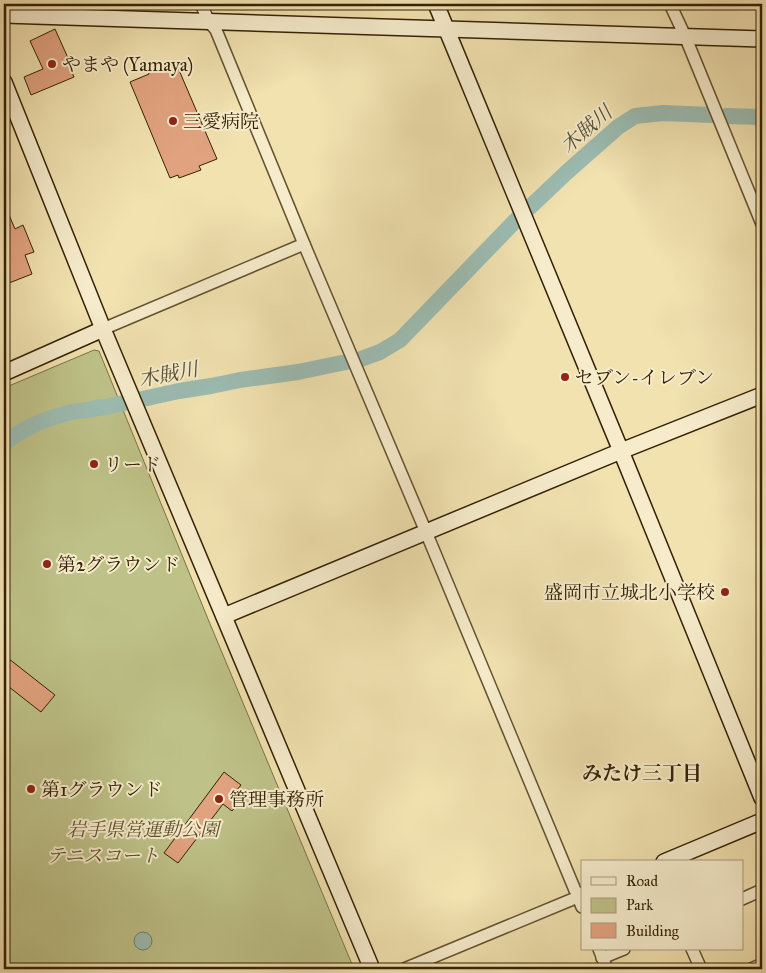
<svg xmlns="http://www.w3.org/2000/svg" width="766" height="973" font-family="'IM FELL Great Primer','Noto Serif JP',serif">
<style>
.green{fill:#bec288;stroke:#7a7246}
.water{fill:#9cbcb2;stroke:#737e6c}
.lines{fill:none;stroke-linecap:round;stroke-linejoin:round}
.river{stroke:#9cbcb2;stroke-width:16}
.building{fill:#e1a37f;stroke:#352104}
.street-casing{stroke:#64512f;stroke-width:14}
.secondary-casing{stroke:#352104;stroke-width:18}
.street{stroke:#f6eccc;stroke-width:11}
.secondary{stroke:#f6eccc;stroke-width:15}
.poi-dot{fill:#8f2418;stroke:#f6eccc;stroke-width:2}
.labels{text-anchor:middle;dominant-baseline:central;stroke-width:4;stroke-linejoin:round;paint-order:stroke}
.poi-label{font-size:19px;fill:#352104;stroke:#f6eccc;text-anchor:start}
.park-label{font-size:19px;font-style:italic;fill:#5e512c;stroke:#f6eccc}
.water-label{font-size:20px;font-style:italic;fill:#545038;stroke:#f6eccc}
.neighbourhood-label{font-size:20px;font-weight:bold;fill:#352104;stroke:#f6eccc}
</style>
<rect width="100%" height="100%" fill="#f1e2b0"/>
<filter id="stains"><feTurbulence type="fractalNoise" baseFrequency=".004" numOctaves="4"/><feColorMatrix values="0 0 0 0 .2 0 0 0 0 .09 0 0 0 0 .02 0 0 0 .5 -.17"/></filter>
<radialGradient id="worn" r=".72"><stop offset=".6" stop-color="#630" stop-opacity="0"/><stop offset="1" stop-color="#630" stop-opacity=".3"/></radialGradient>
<!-- green -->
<path class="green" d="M 94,350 L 99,351 L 208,619 L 354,969 L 5,969 L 4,967 L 4,388 Z"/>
<!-- water -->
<circle class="water" cx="143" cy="941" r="9"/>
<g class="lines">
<!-- river -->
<g class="river">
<path d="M 726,116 L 762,117"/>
<path d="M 529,208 L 567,172 L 618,127 L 635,116 L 663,113 L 712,115"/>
<path d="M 361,359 L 380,352 L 400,340 L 517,219"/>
<path d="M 4,444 C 23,427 47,418 72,412 C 81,410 91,411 99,407 L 101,408 L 179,391 L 211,386 L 240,380 L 298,372 L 346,362"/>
</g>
</g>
<!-- building -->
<g class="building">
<path d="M 55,29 L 68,58 L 66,59 L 74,77 L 31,95 L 24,77 L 43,69 L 30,41 Z"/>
<path d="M 176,63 L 217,159 L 199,166 L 201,170 L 179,178 L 178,175 L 170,178 L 130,82 L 149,74 L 147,68 L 153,65 L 156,72 Z"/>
<path d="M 4,203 L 15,229 L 23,225 L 34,252 L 25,255 L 32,274 L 4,285 Z"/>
<path d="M 4,655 L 55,695 L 41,712 L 4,683 Z"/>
<path d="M 224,772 L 241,785 L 231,797 L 239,802 L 232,811 L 223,804 L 178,863 L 164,853 Z"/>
</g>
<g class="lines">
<defs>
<g id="street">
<path d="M 201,4 L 209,22 L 216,30 L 304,244 L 426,532 L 582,907"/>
<path d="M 670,4 L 685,36 L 762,224"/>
<path d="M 103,329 L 304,244"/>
<path d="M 742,899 L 762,890"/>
<path d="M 599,949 L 607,969"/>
<path d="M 692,949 L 701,969"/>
<path d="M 602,958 L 624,949"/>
<path d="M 404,969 L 578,897"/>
<path d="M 751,969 L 762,964"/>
</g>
<g id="secondary">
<path d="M 436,4 L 621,451 L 762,798"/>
<path d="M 4,15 L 762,39"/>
<path d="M 4,82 L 103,329 L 372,969"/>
<path d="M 4,373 L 103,329"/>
<path d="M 224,616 L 621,451 L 762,395"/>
<path d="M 664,862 L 762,821"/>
<path d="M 578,897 L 582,895"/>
</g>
</defs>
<!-- street casing -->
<use href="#street" class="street-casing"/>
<!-- secondary casing -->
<use href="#secondary" class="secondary-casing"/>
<!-- street -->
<use href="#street" class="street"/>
<!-- secondary -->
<use href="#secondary" class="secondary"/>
</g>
<!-- markers -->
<g class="poi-dot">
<circle cx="52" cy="64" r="5"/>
<circle cx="173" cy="121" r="5"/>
<circle cx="565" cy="377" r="5"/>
<circle cx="94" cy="464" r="5"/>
<circle cx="47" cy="564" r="5"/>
<circle cx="725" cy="592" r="5"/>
<circle cx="31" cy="789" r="5"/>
<circle cx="219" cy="799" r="5"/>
</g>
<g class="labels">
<!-- poi labels -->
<g class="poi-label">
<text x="62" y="64">やまや (Yamaya)</text>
<text x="183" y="121">三愛病院</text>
<text x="575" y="377">セブン-イレブン</text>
<text x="104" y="464">リード</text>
<text x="57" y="564">第2グラウンド</text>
<text x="715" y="592" text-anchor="end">盛岡市立城北小学校</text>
<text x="41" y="789">第1グラウンド</text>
<text x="229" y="799">管理事務所</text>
</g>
<!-- park labels -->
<g class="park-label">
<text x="143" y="829">岩手県営運動公園</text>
<text x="103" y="855">テニスコート</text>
</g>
<!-- water labels -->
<g class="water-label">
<text transform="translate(586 129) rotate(-41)">木賊川</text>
<text transform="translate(168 374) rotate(-11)">木賊川</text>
</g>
<!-- neighbourhood labels -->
<g class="neighbourhood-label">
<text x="642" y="773">みたけ三丁目</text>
</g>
</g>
<!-- margin -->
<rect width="766" height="973" fill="none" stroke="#f1e2b0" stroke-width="20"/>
<rect x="5" y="5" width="756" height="963" fill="none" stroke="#352104" stroke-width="2.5"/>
<rect x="10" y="10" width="746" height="953" fill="none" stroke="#352104"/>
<!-- legend -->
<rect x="581" y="860" width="162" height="90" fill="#f6eccc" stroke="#a99b7c"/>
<rect x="591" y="877" width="25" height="8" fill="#f6eccc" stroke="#a99b7c"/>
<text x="626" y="886" font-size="15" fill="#352104">Road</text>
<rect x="591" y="898" width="25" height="15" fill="#bec288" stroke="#a99b7c"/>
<text x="626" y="910" font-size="15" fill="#352104">Park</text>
<rect x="591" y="923" width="25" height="15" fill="#e1a37f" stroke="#a99b7c"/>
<text x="626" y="936" font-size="15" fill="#352104">Building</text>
<rect width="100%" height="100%" filter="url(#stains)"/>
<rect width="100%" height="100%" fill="url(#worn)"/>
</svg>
